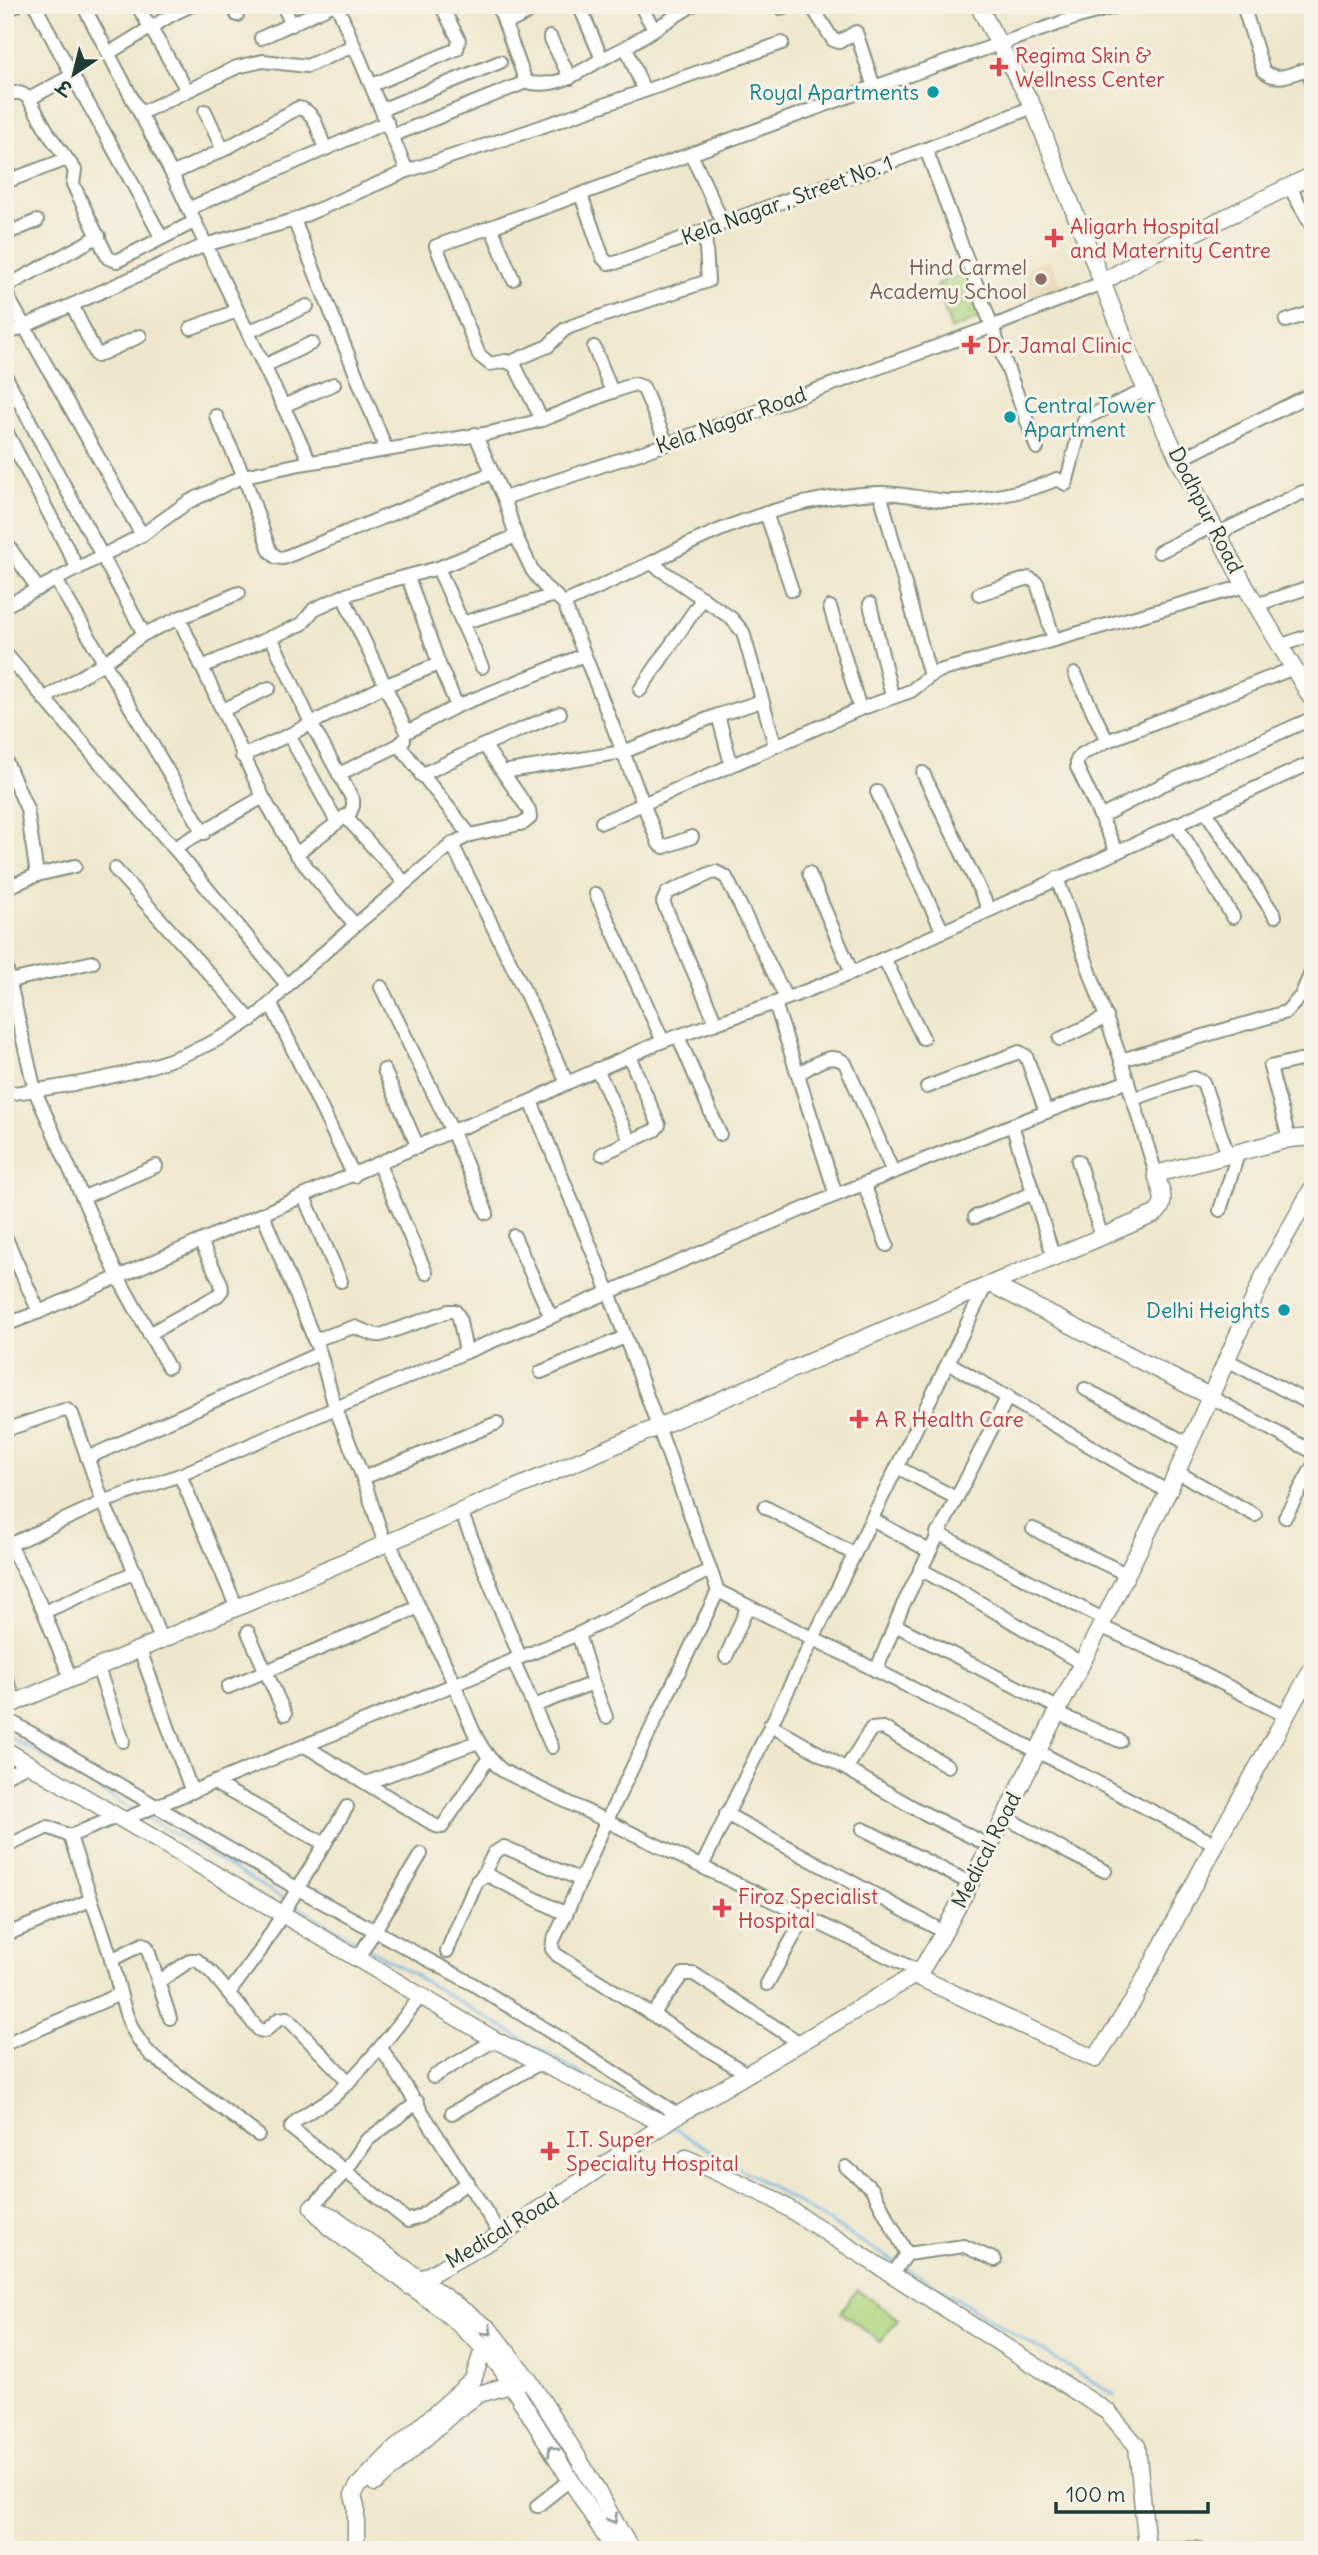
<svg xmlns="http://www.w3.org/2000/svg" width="1318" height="2555" font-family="Delius,'Playpen Sans Deva',sans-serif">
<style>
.built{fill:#e9d9ba}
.grass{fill:url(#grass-dots);stroke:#66895a;stroke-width:2}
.pitch{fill:#aed57f;stroke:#66895a;stroke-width:2}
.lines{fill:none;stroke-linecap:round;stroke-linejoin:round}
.stream{stroke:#6ab3e2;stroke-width:2.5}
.minor-casing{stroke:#879280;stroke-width:16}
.tertiary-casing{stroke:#879280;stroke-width:19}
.minor{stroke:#fff;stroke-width:12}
.tertiary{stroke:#fff;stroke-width:16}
.oneway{stroke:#8f9e9a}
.health-dot{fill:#e0444e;stroke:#f7f3e8;stroke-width:2.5}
.culture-dot{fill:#0f9aa8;stroke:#f7f3e8;stroke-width:2.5}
.education-dot{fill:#8d6e63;stroke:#f7f3e8;stroke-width:2.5}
.labels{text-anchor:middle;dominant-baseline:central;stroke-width:6;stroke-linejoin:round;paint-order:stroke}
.health-label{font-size:21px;fill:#be3a42;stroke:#f7f3e8;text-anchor:start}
.culture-label{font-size:21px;fill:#0d838f;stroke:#f7f3e8;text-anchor:end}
.street-label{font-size:21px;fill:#1f3d34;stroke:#f7f3e8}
.education-label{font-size:21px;fill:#785e54;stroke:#f7f3e8;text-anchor:end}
</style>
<defs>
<pattern id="grass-dots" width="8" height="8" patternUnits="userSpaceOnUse" patternTransform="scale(1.75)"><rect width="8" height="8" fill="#aed57f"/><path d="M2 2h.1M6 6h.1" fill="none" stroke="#8dae69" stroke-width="1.8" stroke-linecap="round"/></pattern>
</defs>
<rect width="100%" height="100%" fill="#f7f3e8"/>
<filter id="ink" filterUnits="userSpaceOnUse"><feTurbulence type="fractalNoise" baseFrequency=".0143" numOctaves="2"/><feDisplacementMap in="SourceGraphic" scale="14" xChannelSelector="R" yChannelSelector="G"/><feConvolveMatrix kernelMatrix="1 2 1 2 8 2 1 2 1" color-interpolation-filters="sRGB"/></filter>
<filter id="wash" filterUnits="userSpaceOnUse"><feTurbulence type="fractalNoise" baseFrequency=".00686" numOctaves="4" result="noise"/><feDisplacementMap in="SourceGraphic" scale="28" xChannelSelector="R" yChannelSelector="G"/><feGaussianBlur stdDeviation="1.57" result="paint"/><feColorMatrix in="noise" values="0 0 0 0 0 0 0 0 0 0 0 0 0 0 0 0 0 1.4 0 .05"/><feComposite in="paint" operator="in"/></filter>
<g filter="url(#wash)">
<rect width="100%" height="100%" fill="#efe7cd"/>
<!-- built -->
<path class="built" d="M 1049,260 L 1064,289 L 1033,300 L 1020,270 Z"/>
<!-- grass -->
<path class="grass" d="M 968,272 L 984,316 L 951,330 L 937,284 Z"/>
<!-- pitch -->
<path class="pitch" d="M 857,2290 L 898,2319 L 881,2342 L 841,2312 Z"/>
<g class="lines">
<!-- stream -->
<g class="stream">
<path d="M 5,1734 L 135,1811"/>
<path d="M 144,1816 L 286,1900"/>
<path d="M 292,1903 L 361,1944"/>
<path d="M 370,1949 L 585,2076"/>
<path d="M 672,2127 L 897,2263"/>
<path d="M 903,2266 L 1115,2395"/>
</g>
</g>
</g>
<g filter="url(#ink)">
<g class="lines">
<defs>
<g id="minor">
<path d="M 35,5 C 75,84 121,159 161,237"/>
<path d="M 83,5 L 172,174 L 310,462"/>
<path d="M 137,5 L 187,90"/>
<path d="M 166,5 L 173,14 L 192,5"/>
<path d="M 233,5 L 237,15"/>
<path d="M 283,5 L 292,25"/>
<path d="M 337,5 L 407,171 L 523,133 L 644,91"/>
<path d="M 498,5 L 526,82 C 557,89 576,74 602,59"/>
<path d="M 579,5 L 602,59 L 626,47 L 644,91 L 782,43"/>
<path d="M 640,5 L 654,29"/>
<path d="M 776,5 L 781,8 L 790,5"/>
<path d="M 811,5 L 833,40 L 839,42 L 856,32 L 874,87"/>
<path d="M 1243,5 L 1263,70 C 1276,83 1291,74 1307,69 L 1313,84"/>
<path d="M 5,12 L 17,5"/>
<path d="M 505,24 L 544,5"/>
<path d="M 550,37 L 570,78"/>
<path d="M 261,38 L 332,5"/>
<path d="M 626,47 L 693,5"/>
<path d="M 109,53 L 173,14"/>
<path d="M 372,85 L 457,49 L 459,40 L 441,5"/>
<path d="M 5,95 C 16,92 21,91 29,99 L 71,76"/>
<path d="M 29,99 L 50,136 L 75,170 L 73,184 L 108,258 L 117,261 L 194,222"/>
<path d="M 383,109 L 500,62"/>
<path d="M 205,111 L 223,150"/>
<path d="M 141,113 L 237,67 L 263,61 L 307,66 L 353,46"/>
<path d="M 394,135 L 526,82"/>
<path d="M 926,149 L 1037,448"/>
<path d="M 691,154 L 723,223"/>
<path d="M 5,166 L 11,180"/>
<path d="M 172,174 L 223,150 L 298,108 C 316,110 319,134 325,149"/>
<path d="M 5,182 L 67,159"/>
<path d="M 1289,186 L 1313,228"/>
<path d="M 581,195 L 603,258 L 608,263 L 615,263 L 926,149 L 1033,107"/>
<path d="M 188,209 L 387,122"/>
<path d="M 294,220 L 386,449"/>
<path d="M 491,227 L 874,87 L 1078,17 L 1121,5"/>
<path d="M 5,234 L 37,221"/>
<path d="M 5,287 L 99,236"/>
<path d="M 5,292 L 142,535"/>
<path d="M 72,305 L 97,356 L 140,336"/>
<path d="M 1286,321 L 1313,312"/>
<path d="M 191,328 L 237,311"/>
<path d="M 248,332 L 307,306"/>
<path d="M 5,335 L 205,245 L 294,220 L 407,171"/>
<path d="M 594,347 L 612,392 L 634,384 L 643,387 L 667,444"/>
<path d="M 511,362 L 548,346 L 564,330 L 572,326 L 708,281 L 705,230"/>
<path d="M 264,366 L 312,343"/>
<path d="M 5,375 L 144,634 L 179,618 L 263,797 L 296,854 L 355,925"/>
<path d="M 283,406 L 334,384"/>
<path d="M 216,416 L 244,476 L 270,551 L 276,557 L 283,558 L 492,473"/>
<path d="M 542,420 L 612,392"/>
<path d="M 5,429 L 78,569"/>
<path d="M 475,434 L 504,498"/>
<path d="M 1179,460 L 1313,393"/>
<path d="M 766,513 L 792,590"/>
<path d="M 1217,534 L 1303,492 L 1313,497"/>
<path d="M 516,536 L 532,570 L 543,585 L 564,603 L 623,752 L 718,715 L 762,701"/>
<path d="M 5,541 L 38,589"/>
<path d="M 1159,552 L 1214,525"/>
<path d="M 438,568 L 482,667"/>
<path d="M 408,577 L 439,664 L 457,706 L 584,655"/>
<path d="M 56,580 L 204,833"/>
<path d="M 343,596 L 407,732 L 457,706"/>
<path d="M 564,603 L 651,563"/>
<path d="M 870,604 L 892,696"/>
<path d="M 1256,605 L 1313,586"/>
<path d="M 5,606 L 142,535 L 188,502 L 244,476 L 300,464 L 490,433 L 542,420 L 515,366 L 506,361 L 490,364 L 479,355 L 436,246 L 491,227 L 513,279"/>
<path d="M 179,618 L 239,593"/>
<path d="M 462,623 L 555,595"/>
<path d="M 271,637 L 311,723 L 353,800 L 353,806 L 350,813 L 296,854"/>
<path d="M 1054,640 L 1245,586"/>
<path d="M 1280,646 L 1313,634"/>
<path d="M 5,653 L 174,848 L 287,985"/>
<path d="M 202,667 L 302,624 L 314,609 L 343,596 L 378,584 L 438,568 L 516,536 L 504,498 L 667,444 L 991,327 L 1102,283"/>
<path d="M 1075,674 L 1107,741 L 1082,754 L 1077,760 L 1077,767 L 1117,852 L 1313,762"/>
<path d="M 930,676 L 939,671 L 1054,640 L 1037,583 L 1029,578 L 979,594"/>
<path d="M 640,690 L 703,598"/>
<path d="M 44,699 L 105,662 L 144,634"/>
<path d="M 860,709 L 911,691 L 930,676 L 880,493"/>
<path d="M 223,710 L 269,688"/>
<path d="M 718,715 L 731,764"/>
<path d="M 289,735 L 384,686 L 439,664"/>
<path d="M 1107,741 L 1294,668"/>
<path d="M 484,745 L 560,713"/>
<path d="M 775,745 L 743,632 L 731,618 L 651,563 C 722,525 797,496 879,493 C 902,493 924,499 947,501 C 975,502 1032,491 1057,479 L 1066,484 L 1077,441 L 1085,418 L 1146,390"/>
<path d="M 242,756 L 289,735 L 337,822"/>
<path d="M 5,759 L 27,809 L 37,875 L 75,866"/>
<path d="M 503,772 L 623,752 L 659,844 L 664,847 L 692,837"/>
<path d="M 923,773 L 989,909"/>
<path d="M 339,774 L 399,745 L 404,740"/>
<path d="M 421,775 L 484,745 L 529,810 L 530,818 L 524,823 L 470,835"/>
<path d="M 877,792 L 942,930"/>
<path d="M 1206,812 L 1275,916"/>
<path d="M 345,816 L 405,883"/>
<path d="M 1102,816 L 1162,785 L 1313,718"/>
<path d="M 602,822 L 860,709 L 830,607"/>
<path d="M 1176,824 L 1233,917"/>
<path d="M 452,844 L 525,992 L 567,1083"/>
<path d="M 174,848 L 263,797"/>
<path d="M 115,869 L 251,1020"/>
<path d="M 809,873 L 852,973"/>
<path d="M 1057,878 L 1121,1060 L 1156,1174"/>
<path d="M 5,888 L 37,875"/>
<path d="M 596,894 L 663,1041"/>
<path d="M 884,958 L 923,1038"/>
<path d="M 5,962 L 35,1091 L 118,1277 L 39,1312 L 5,1236"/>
<path d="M 5,982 L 93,962"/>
<path d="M 381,987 L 452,1131 L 487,1213"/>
<path d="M 775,1003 L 836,1195 L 1012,1125 L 1054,1258"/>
<path d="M 271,1004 L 354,1176"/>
<path d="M 716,1023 L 663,902 L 667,893 L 711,873 L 716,872 L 726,877 L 786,998"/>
<path d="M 678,1036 L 720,1134"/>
<path d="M 1060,1039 L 1107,1017"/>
<path d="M 1121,1060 L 1286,1012 L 1301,996 L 1313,968"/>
<path d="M 597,1069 L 630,1141"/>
<path d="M 384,1070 L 418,1147"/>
<path d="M 798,1074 C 813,1066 830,1050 845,1063 L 893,1172"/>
<path d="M 927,1087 L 1019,1052 L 1026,1056 L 1046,1112"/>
<path d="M 5,1094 C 90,1084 181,1068 252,1019 C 266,1010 275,998 287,986 C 296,976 308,967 318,958 C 362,918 407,882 452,844 L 470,835 L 399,745"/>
<path d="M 1133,1099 L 1194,1078 L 1203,1082 L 1228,1155"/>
<path d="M 1012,1125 L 1128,1081"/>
<path d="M 1289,1139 L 1270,1067 L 1300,1060"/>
<path d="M 602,1154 L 655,1130 L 659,1125 L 629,1056"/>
<path d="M 1078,1161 L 1102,1237"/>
<path d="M 379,1165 L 426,1273"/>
<path d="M 864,1184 L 887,1245"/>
<path d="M 84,1197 L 156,1166"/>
<path d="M 304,1197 L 341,1281"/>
<path d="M 1220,1210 L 1239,1151"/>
<path d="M 263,1215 L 320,1353 L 335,1407 L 363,1478 L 385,1544"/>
<path d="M 975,1217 L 1033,1193"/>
<path d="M 514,1236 L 551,1317 L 836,1195"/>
<path d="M 5,1325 L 39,1312"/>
<path d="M 149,1334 L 218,1295 L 222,1290 L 221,1283 L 201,1243"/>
<path d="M 314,1340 L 354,1327 L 376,1335 L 381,1335 L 449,1311 L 455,1311 L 459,1317 L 466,1352 L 551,1317"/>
<path d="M 1225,1359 L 1313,1405"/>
<path d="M 949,1363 L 1168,1492"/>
<path d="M 168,1367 L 118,1277 L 452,1131 L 531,1101 L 567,1083 L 663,1041 L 775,1003 L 852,973 L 1117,852"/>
<path d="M 541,1372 L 625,1337"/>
<path d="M 1085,1389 L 1189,1444"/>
<path d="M 1209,1396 L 1313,1452"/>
<path d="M 5,1430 L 61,1411 L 67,1410 L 72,1414 L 103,1502 L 135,1572 L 161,1640"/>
<path d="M 87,1458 L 320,1353"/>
<path d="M 897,1467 L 956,1498"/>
<path d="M 1177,1472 L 1255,1515"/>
<path d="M 180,1475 L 237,1608"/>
<path d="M 363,1478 L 497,1423"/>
<path d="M 765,1507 L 854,1554"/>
<path d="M 461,1512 L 520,1657"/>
<path d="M 1285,1517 L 1313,1466"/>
<path d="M 872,1519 L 929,1551"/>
<path d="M 1033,1529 L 1126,1574"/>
<path d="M 937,1533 L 1103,1619"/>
<path d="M 389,1542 C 410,1588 431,1634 452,1679 C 467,1712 474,1748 503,1771 L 920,1972"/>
<path d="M 10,1545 L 44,1612 L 71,1679"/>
<path d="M 5,1547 L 103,1502 L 180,1475 L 466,1352"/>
<path d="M 920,1569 L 964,1593 L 1081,1663"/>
<path d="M 718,1591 L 1037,1751 L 1215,1844"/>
<path d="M 44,1612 L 135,1572"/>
<path d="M 895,1625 L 1058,1708"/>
<path d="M 1100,1626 L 1194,1669 L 1286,1716"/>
<path d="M 248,1632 L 285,1714"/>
<path d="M 140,1650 L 192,1792"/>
<path d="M 726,1657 L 748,1606"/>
<path d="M 513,1660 L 552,1747"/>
<path d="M 98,1668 L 123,1741"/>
<path d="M 876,1671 L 903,1605 L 1008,1396"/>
<path d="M 5,1676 L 16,1703"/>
<path d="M 593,1683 L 606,1717"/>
<path d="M 228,1687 L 419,1607"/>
<path d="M 534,1706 L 593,1683 L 578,1634"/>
<path d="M 1056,1713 L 1120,1741"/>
<path d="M 5,1718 L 298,1889 L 471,1983 L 586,2054 L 678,2115"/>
<path d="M 770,1725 L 916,1809 L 990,1846"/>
<path d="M 305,1746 L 436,1826 L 442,1827 L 488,1759"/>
<path d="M 846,1769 L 871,1729 L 883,1728 L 948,1766"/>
<path d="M 5,1776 L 30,1764"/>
<path d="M 214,1783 L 325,1844"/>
<path d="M 366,1783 L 478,1742"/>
<path d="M 726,1814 L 944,1932"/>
<path d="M 116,1817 L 70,1836 C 83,1878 99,1919 112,1961 C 122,1997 124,2027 151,2055 L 258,2135"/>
<path d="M 1005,1817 L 1069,1853 L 1105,1871"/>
<path d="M 122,1820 L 578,1634 L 710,1570"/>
<path d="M 863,1829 L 970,1883"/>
<path d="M 5,1847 L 48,1827 L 70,1836"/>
<path d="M 702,1866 L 985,1287"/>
<path d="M 482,1877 L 494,1853 L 504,1847 L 581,1880"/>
<path d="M 566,1914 L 553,1941 L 552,1949 L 557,1955 L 747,2074"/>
<path d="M 5,1935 L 91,1900"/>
<path d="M 447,1951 L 477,1881 L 482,1877 L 489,1876 L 566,1914 L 606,1822 L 718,1591 L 609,1292 L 531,1101"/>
<path d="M 111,1960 L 143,1944 L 147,1947 L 170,2018"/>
<path d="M 357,1960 L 421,1854"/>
<path d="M 158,1982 L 191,1960 L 197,1960 L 212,1973 L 259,2030 L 265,2031 L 279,2019 L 287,2018 L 349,2082"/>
<path d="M 767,1984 L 805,1916"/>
<path d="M 229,1993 L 260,1951 L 347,1807"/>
<path d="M 420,1997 C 393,2032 367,2066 334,2096 C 323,2105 295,2117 291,2128 L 408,2221 L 421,2216 L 468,2182"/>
<path d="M 653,2014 L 683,1974 L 694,1974 L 800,2043"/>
<path d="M 5,2044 L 120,1994"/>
<path d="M 381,2048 L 501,2235"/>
<path d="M 433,2077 L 495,2040"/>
<path d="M 452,2113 L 540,2063"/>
<path d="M 846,2167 L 872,2189 L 907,2254"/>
<path d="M 312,2207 L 346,2171 L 366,2141 L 418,2102"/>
<path d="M 892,2275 L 907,2254 L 964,2246 L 995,2260"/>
<path d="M 537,2506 L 571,2479"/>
</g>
<g id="tertiary">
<path d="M 978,5 L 1033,107 L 1136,368 L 1179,460 L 1245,586 L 1313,701"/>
<path d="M 1102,283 L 1144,257 L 1313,175"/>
<path d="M 991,1284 L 1155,1214 C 1169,1203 1160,1189 1156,1174 L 1289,1139 L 1313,1137"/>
<path d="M 5,1707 L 991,1284 L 1209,1396"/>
<path d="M 5,1750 L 495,2040 L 664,2124"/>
<path d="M 916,1976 L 1095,2059 L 1133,2001 L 1215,1844 L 1313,1667"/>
<path d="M 686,2158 L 772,2198 L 1108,2412 L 1137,2446 L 1147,2548"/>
<path d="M 312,2207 L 335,2218 L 489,2329 L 529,2380 L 577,2456 L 631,2550"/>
<path d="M 316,2212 L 329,2227 C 387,2271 456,2311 501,2368 L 614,2550"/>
<path d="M 409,2286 L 501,2235 L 678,2115 L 920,1972 L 944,1932 L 990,1846 L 1168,1492 L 1266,1271 L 1313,1187"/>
<path d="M 375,2483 L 454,2412 L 479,2394 L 521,2382"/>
<path d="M 356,2550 L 356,2507 L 353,2495 L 358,2486 L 395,2449 L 473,2380 L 484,2347"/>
<path d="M 1147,2550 L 1198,2550"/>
</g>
</defs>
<!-- minor casing -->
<use href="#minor" class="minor-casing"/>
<!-- tertiary casing -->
<use href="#tertiary" class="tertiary-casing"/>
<!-- minor -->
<use href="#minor" class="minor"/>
<!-- tertiary -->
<use href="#tertiary" class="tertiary"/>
</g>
<!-- one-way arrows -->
<defs><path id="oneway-chevron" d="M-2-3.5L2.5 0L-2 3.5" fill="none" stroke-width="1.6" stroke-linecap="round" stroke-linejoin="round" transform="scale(1.75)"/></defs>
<g class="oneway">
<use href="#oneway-chevron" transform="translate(488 2331) rotate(44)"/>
<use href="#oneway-chevron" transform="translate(552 2450) rotate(-122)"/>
<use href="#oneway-chevron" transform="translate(613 2519) rotate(60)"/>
</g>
</g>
<!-- markers -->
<g class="health-dot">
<path d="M995.5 56.5h7v7h7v7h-7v7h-7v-7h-7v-7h7z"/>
<path d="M1050.5 227.5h7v7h7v7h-7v7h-7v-7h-7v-7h7z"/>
<path d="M967.5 334.5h7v7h7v7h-7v7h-7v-7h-7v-7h7z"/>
<path d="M855.5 1408.5h7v7h7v7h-7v7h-7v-7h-7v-7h7z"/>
<path d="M718.5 1897.5h7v7h7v7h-7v7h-7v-7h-7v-7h7z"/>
<path d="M546.5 2140.5h7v7h7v7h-7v7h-7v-7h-7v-7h7z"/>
</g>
<g class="culture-dot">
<circle cx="933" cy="92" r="7"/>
<circle cx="1010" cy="417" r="7"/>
<circle cx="1284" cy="1310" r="7"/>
</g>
<circle class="education-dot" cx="1041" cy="279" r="7"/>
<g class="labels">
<!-- health labels -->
<g class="health-label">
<text x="1015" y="55">Regima Skin &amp;<tspan x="1015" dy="24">Wellness Center</tspan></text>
<text x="1070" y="226">Aligarh Hospital<tspan x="1070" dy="24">and Maternity Centre</tspan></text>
<text x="987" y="345">Dr. Jamal Clinic</text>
<text x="875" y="1419">A R Health Care</text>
<text x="738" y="1896">Firoz Specialist<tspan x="738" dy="24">Hospital</tspan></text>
<text x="566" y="2139">I.T. Super<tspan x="566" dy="24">Speciality Hospital</tspan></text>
</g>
<!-- culture labels -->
<g class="culture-label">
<text x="919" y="92">Royal Apartments</text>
<text x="1024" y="405" text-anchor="start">Central Tower<tspan x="1024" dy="24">Apartment</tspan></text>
<text x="1270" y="1310">Delhi Heights</text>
</g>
<!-- street labels -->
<g class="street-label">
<text transform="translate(787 200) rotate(-20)">Kela Nagar , Street No. 1</text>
<text transform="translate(731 420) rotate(-20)">Kela Nagar Road</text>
<text transform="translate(1206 510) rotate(63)">Dodhpur Road</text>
<text transform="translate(986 1850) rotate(-63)">Medical Road</text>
<text transform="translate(502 2230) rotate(-31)">Medical Road</text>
</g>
<!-- education labels -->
<g class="education-label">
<text x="1027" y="267">Hind Carmel<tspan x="1027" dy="24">Academy School</tspan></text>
</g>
</g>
<!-- margin -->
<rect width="1318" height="2555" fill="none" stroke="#f7f3e8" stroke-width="28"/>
<!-- north arrow -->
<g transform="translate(74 74) rotate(215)" stroke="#f7f3e8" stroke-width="5" paint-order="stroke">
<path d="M0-5L12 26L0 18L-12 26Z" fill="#1f3d34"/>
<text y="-10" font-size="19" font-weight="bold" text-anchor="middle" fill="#1f3d34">उ</text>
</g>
<!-- scale -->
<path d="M1056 2502v10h152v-10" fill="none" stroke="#1f3d34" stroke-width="3.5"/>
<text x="1066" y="2502" font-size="21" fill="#1f3d34" stroke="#f7f3e8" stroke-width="5" paint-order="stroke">100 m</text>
</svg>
